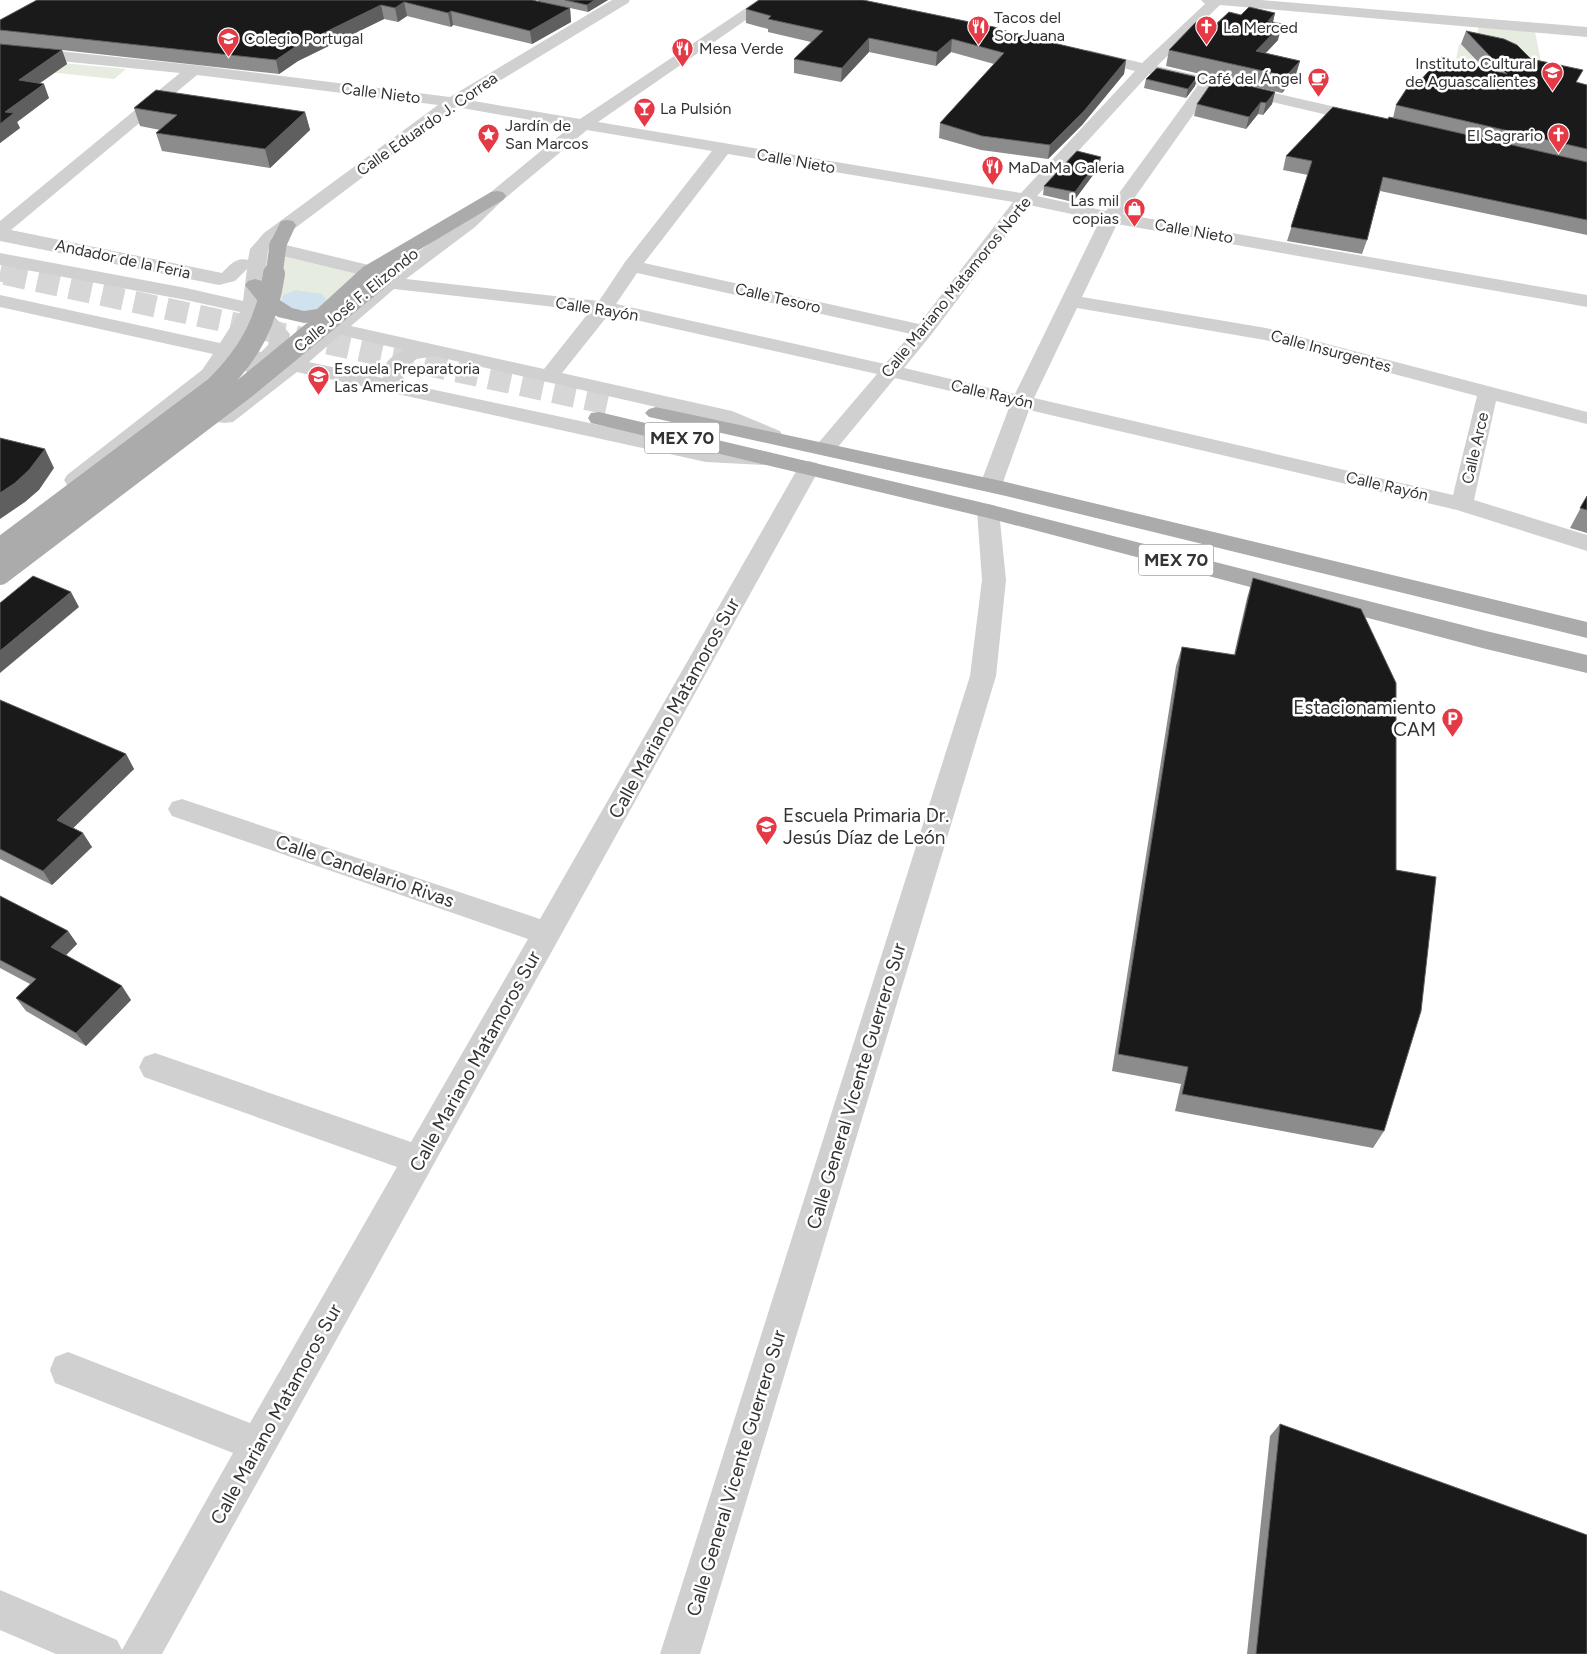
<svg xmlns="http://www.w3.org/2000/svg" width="1587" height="1654" font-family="Figtree,sans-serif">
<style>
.green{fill:#e6ecdf}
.water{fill:#cfe2ee}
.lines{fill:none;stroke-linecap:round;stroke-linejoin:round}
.major-tunnel-far1{stroke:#d6d6d6;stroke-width:17;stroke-dasharray:17 8;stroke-linecap:butt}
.major-tunnel{stroke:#d6d6d6;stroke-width:22;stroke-dasharray:22 11;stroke-linecap:butt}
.minor{fill:#d0d0d0;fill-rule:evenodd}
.major{fill:#ababab;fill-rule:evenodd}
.major-bridge-far1{stroke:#ababab;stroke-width:17}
.major-bridge{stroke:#ababab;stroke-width:22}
.wall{fill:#8c8c8c}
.shaded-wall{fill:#5f5f5f}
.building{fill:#1a1a1a;stroke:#5f5f5f}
.labels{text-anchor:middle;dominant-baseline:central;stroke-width:5;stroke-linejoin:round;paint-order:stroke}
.far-poi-label{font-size:16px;fill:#333;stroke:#fff;text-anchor:start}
.far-street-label{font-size:16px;fill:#333;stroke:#fff}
.shield{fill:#fff;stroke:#707070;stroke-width:1}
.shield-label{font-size:18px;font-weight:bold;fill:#333}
.poi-label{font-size:19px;fill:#333;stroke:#fff;text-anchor:end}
.street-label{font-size:19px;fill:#333;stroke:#fff}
</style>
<rect width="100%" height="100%" fill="#fff"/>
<!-- green -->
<g class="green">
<path d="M 1478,27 L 1535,32 L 1544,76 L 1453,74 L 1459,44 L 1477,46 Z"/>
<path d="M 20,59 L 126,69 L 114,79 L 11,68 Z"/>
<path d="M 283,246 L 369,267 L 320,310 L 279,306 Z"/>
</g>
<!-- water -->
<path class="water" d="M 296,290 L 322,294 L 326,299 L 325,305 C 307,315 297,312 281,302 L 283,295 Z"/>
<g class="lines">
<!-- major-tunnel-far1 -->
<path class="major-tunnel-far1" d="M 0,273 L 10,275"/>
<!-- major-tunnel -->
<path class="major-tunnel" d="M 5,274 L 609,404"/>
<!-- minor -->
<g class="minor">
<path d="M 612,0 L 630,0 L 628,3 L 468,100 L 580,119 L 758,0 L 775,0 L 598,122 L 1021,193 L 1135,71 L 1082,58 L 1080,55 L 1082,52 L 1088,50 L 1142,63 L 1205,4 L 1201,0 L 1261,0 L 1587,27 L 1587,37 L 1220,5 L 1157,66 L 1366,114 L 1372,115 L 1374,119 L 1372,123 L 1366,124 L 1212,88 L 1123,214 L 1587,295 L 1587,307 L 1117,224 L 1082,297 L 1266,328 L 1587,412 L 1587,424 L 1496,401 L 1474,500 L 1587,535 L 1587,551 L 1457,510 L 1029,410 L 1002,485 L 999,490 L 991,492 L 983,490 L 980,485 L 1010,405 L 895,378 L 833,453 L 825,455 L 817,453 L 814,448 L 877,374 L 609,314 L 562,373 L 732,411 L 780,431 L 783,436 L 780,441 L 772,443 L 764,441 L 717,421 L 434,356 L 417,359 L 405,367 L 403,377 L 407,384 L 706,448 L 764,451 L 772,453 L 775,458 L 772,463 L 764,465 L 706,462 L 297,372 L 233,422 L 225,423 L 217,422 L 214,417 L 217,412 L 277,368 L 270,366 C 263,374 259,377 248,374 L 245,370 L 251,362 L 231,357 L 217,378 L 83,485 L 75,487 L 67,485 L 64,480 L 67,475 L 202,370 L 213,354 L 0,307 L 0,295 L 220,343 L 240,312 L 186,300 L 0,265 L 0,253 L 186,288 L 243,301 L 247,269 L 235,281 L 219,285 L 0,241 L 0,221 L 180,73 L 0,55 L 0,45 L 194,65 L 450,97 ZM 1149,74 L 1198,85 L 1106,211 L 1037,196 ZM 197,75 L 438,105 L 264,233 L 250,249 L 248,260 C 236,257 230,265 222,273 L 11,230 ZM 456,107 L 570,127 L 491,192 L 463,219 L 396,268 L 333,321 L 322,319 L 315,321 L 312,325 L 315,329 L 321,331 L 289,358 L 280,356 L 288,346 L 290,334 L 275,317 L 278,313 L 275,309 L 262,306 L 268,250 L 278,241 ZM 587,130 L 712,151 L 625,262 L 599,301 L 406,279 L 475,227 L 503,200 ZM 728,154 L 1013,202 L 919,324 L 644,263 ZM 1029,205 L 1100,220 L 1015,394 L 904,368 L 931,335 ZM 637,273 L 911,334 L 885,364 L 616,304 ZM 394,289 L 590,311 L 544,369 L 351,326 ZM 1077,308 L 1265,340 L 1477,396 L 1453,495 L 1034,398 ZM 255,320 L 270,335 L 268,345 L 261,352 L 238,347 ZM 340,335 L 404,350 C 391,357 382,362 383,378 L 309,362 Z"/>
<path d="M 286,245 L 377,267 L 380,271 L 377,275 L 370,277 L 279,255 L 277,251 L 279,247 Z"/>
<path d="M 809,461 L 817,463 L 820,468 L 162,1654 L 56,1654 L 0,1630 L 0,1590 L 117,1640 L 122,1650 L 233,1453 L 55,1383 L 50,1370 L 55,1357 L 68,1352 L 250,1423 L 397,1167 L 144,1077 L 139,1067 L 144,1057 L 155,1053 L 411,1142 L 528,939 L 172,816 L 168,809 L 172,802 L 182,799 L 540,919 L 798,468 L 801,463 Z"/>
<path d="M 988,504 L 996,506 L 999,511 L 1006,580 L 996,676 L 700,1654 L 660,1654 L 970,676 L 982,580 L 977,511 L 980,506 Z"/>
</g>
<!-- major -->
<g class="major">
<path d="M 497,191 L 503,192 L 506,196 L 503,200 L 377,275 L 331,317 L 321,321 L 304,323 L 278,317 L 261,305 L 245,285 L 248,281 L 255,279 L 262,281 L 275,297 L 292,308 L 304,311 L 317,309 L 363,267 L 491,192 Z"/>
<path d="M 287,220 L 293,221 L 296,225 L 285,249 L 278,251 L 271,249 L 269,245 L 281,221 Z"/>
<path d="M 656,407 L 1006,482 L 1587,622 L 1587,638 L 1006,496 L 649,417 L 645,413 L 649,409 Z"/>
<path d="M 599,412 L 988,504 L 1486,631 L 1587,655 L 1587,673 L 1486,649 L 988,518 L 591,423 L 588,418 L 591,413 Z"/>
</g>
<!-- major-bridge-far1 -->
<g class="major-bridge-far1">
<path d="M 274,275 L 278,245"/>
<path d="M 383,275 L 409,256"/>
</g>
<!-- major-bridge -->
<g class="major-bridge">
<path d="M 0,549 L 216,387 C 250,353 267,322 274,274"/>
<path d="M 0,574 L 245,388 L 384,274"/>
</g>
</g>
<!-- wall -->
<g class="wall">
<path d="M 37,0 L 538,1 L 538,0 L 608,0 L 588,12 L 570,8 L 571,22 L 532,44 L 453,25 L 451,27 L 407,16 L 398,22 L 384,19 L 298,61 L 279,74 L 62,50 L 67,64 L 39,84 L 49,98 L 17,122 L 20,128 L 0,143 L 0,20 Z"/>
<path d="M 746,9 L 1015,34 L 1126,60 L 1124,74 L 1082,125 L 1048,159 L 981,150 L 939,138 L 940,123 L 994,64 L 951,52 L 936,66 L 869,52 L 841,82 L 794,73 L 794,59 L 811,42 L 768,32 L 768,29 L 746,23 Z"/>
<path d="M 1275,13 L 1273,22 L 1278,40 L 1266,53 L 1300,61 L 1295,77 L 1282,93 L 1166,66 L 1169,50 L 1214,26 L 1241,15 Z"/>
<path d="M 1466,31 L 1531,59 L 1577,83 L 1587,85 L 1587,235 L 1380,191 L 1367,240 L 1362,254 L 1287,241 L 1308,175 L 1283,170 L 1286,156 L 1393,118 L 1396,105 L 1420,81 L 1484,68 L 1461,44 Z"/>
<path d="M 1197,77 L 1195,86 L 1186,98 L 1144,88 L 1146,79 Z"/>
<path d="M 1275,92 L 1272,104 L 1263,115 L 1258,114 L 1246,129 L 1194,116 L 1197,104 Z"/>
<path d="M 134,108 L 305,112 L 310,130 L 270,168 L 162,151 L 156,133 L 160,130 L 140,126 Z"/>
<path d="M 1101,157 L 1099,167 L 1073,202 L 1043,195 L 1044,186 Z"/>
<path d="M 1587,496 L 1587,533 L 1570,528 Z"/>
<path d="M 1253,578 L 1384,1131 L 1373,1148 L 1175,1111 L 1181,1084 L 1112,1071 L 1176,666 L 1182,647 L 1234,655 L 1247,598 Z"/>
<path d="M 0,700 L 126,754 L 134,769 L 73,828 L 92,847 L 52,885 L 0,859 Z"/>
<path d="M 0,896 L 68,931 L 77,944 L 66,955 L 131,1000 L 86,1046 L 26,1011 L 16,998 L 30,984 L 0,968 Z"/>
<path d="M 1280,1424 L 1587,1654 L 1247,1654 L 1270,1436 Z"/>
</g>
<!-- shaded-wall -->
<g class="shaded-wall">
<path d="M 595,0 L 608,0 L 588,12 L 587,5 Z"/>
<path d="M 404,2 L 407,16 L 398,22 L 395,8 Z"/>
<path d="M 381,5 L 384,19 L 298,61 L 279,74 L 276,60 L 295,47 Z"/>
<path d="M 570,8 L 571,22 L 532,44 L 530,31 Z"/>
<path d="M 451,11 L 453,25 L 451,27 L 448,13 Z"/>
<path d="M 1275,13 L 1271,29 L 1268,21 Z"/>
<path d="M 1282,24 L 1278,40 L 1252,67 L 1256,51 Z"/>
<path d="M 869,38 L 869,52 L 841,82 L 842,68 Z"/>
<path d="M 952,39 L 951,52 L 936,66 L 937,52 Z"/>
<path d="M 62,50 L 67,64 L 24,94 L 19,80 Z"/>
<path d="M 1126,60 L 1124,74 L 1082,125 L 1048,159 L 1050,145 Z"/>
<path d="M 1300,61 L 1295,77 L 1282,93 L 1286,76 Z"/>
<path d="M 1197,77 L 1195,86 L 1186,98 L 1188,89 Z"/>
<path d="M 44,84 L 49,98 L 17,122 L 20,128 L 0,143 L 0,124 L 5,112 Z"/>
<path d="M 1275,92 L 1272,104 L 1263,115 L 1266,103 Z"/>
<path d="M 1261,102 L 1258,114 L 1246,129 L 1249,117 Z"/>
<path d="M 305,112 L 310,130 L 270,168 L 265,149 Z"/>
<path d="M 1101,157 L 1099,167 L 1073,202 L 1075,192 Z"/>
<path d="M 45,449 L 54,468 L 39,490 L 25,502 L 0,519 L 0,493 Z"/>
<path d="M 71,592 L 79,607 L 0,673 L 0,651 Z"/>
<path d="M 126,754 L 134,769 L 66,835 L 57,820 Z"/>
<path d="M 83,833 L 92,847 L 52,885 L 43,871 Z"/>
<path d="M 68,931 L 77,944 L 61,960 L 51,947 Z"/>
<path d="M 122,986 L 131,1000 L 86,1046 L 76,1033 Z"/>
</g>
<!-- building -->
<g class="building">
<path d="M 37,0 L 532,0 L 570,8 L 530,31 L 451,11 L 448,13 L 404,2 L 395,8 L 381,5 L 295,47 L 276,60 L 0,30 L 0,20 Z"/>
<path d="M 565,0 L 595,0 L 587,5 Z"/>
<path d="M 759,0 L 863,0 L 994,27 L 1015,34 L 1126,60 L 1084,111 L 1050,145 L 982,136 L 940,123 L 1004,53 L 952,39 L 937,52 L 869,38 L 842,68 L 794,59 L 823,31 L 768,19 L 771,16 L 746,9 Z"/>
<path d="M 1249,7 L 1275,13 L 1268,21 L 1282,24 L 1256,51 L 1300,61 L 1286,76 L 1169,50 L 1196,22 L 1214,26 L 1229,12 L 1241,15 Z"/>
<path d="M 1466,31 L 1504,39 L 1517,45 L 1531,59 L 1583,70 L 1576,82 L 1587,85 L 1587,149 L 1396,105 L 1413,79 L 1420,81 L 1441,57 L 1507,74 Z"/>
<path d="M 0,44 L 62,50 L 19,80 L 44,84 L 5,112 L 14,113 L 0,124 Z"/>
<path d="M 1157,68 L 1197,77 L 1188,89 L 1146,79 Z"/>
<path d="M 1215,78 L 1275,92 L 1266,103 L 1261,102 L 1249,117 L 1197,104 Z"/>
<path d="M 156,90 L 305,112 L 265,149 L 156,133 L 177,115 L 134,108 Z"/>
<path d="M 1333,107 L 1388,119 L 1389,117 L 1587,162 L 1587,220 L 1383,177 L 1367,240 L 1291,227 L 1312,161 L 1286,156 Z"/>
<path d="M 1077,151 L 1101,157 L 1075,192 L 1044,186 Z"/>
<path d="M 0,438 L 45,449 L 29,470 L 15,483 L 0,493 Z"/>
<path d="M 1587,496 L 1587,510 L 1580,508 Z"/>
<path d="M 33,576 L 71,592 L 0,651 L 0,603 Z"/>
<path d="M 1253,578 L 1361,609 L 1396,683 L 1396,870 L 1436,877 L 1421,1011 L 1384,1131 L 1182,1094 L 1188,1067 L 1118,1054 L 1182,647 L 1235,655 Z"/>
<path d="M 0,700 L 126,754 L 57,820 L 83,833 L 43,871 L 0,849 Z"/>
<path d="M 0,896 L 68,931 L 51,947 L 122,986 L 76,1033 L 16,998 L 36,979 L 0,960 Z"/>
<path d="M 1280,1424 L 1587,1535 L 1587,1654 L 1256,1654 Z"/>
</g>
<!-- icons -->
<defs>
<symbol id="restaurant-pin" viewBox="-11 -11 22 30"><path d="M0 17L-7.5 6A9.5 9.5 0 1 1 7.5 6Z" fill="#e63946" stroke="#fff"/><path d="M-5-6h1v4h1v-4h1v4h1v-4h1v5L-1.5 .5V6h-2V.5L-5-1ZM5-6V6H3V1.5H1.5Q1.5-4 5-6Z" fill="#fff"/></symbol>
<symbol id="church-pin" viewBox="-11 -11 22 30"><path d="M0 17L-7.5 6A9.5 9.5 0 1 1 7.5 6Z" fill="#e63946" stroke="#fff"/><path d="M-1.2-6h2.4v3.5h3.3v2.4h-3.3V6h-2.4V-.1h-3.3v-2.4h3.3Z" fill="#fff"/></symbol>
<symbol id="university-pin" viewBox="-11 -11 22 30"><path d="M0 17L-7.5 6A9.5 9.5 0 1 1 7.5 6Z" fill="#e63946" stroke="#fff"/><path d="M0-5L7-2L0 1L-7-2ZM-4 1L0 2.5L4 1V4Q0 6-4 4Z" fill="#fff"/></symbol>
<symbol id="cafe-pin" viewBox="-11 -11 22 30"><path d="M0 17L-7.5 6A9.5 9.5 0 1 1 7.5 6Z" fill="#e63946" stroke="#fff"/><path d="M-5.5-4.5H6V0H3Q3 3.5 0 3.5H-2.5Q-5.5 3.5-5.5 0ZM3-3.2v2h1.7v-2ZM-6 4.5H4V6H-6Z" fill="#fff"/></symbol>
<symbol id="bar-pin" viewBox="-11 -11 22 30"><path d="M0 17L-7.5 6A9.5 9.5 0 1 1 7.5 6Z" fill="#e63946" stroke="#fff"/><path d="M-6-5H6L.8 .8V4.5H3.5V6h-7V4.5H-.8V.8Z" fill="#fff"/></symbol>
<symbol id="sight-pin" viewBox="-11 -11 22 30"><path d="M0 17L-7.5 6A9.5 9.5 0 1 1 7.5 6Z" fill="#e63946" stroke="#fff"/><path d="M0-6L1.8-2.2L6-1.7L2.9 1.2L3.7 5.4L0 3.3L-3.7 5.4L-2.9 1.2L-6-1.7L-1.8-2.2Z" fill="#fff"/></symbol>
<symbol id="shop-pin" viewBox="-11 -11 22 30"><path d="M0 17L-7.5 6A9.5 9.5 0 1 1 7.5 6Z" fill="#e63946" stroke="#fff"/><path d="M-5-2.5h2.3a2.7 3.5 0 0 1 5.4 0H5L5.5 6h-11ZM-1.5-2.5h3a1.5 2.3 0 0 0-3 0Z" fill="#fff"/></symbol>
<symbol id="parking-pin" viewBox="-11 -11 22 30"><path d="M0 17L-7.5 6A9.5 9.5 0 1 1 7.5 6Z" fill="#e63946" stroke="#fff"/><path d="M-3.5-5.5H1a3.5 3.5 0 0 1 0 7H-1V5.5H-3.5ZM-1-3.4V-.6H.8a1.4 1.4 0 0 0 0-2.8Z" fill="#fff"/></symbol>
<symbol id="school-pin" viewBox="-11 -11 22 30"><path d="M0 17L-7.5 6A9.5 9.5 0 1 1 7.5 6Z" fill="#e63946" stroke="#fff"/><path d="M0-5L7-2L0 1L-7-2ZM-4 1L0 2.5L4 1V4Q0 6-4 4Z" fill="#fff"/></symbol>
</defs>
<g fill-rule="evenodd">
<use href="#restaurant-pin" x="966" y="14" width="25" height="34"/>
<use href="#church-pin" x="1194" y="14" width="25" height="34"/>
<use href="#university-pin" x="216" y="26" width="25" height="34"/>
<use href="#restaurant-pin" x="670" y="36" width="25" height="34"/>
<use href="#university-pin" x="1540" y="60" width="25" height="34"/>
<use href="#cafe-pin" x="1306" y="66" width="25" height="34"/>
<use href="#bar-pin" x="632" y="96" width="25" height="34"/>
<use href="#sight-pin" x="476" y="122" width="25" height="34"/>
<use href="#church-pin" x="1546" y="122" width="25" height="34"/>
<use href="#restaurant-pin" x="980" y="154" width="25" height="34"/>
<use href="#shop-pin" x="1122" y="196" width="25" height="34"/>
<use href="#university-pin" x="306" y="364" width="25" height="34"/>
<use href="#parking-pin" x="1440" y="706" width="25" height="34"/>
<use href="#school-pin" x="754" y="814" width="25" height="34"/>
</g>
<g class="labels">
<!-- far-poi labels -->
<g class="far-poi-label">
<text x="994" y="17">Tacos del<tspan x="994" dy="18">Sor Juana</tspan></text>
<text x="1223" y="27">La Merced</text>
<text x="244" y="38">Colegio Portugal</text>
<text x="699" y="48">Mesa Verde</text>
<text x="1536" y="63" text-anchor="end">Instituto Cultural<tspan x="1536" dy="18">de Aguascalientes</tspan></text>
<text x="1302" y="78" text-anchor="end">Café del Ángel</text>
<text x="660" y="108">La Pulsión</text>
<text x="505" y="125">Jardín de<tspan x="505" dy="18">San Marcos</tspan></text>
<text x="1543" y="135" text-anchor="end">El Sagrario</text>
<text x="1008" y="167">MaDaMa Galeria</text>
<text x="1119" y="200" text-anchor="end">Las mil<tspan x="1119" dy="18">copias</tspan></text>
<text x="334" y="368">Escuela Preparatoria<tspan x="334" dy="18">Las Americas</tspan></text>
</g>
<!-- far-street labels -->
<g class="far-street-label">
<text transform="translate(381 93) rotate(7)">Calle Nieto</text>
<text transform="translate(427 124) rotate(-35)">Calle Eduardo J. Correa</text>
<text transform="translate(796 161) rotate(10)">Calle Nieto</text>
<text transform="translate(1194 231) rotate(10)">Calle Nieto</text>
<text transform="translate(123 259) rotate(12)">Andador de la Feria</text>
<text transform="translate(956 287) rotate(-51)">Calle Mariano Matamoros Norte</text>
<text transform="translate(778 298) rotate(13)">Calle Tesoro</text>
<text transform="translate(356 300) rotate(-39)">Calle José F. Elizondo</text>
<text transform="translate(597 309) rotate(9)">Calle Rayón</text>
<text transform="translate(1331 351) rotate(15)">Calle Insurgentes</text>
<text transform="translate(992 394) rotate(13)">Calle Rayón</text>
<text transform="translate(1475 448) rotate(-77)">Calle Arce</text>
<text transform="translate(1387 486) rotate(13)">Calle Rayón</text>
</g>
<!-- shield labels -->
<g class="shield">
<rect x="644.5" y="422.5" width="75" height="31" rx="4"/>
<rect x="1138.5" y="544.5" width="75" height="31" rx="4"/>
</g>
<g class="shield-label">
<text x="682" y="438">MEX 70</text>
<text x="1176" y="560">MEX 70</text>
</g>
<!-- poi labels -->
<g class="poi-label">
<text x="1436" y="707">Estacionamiento<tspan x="1436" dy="22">CAM</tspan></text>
<text x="783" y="815" text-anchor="start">Escuela Primaria Dr.<tspan x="783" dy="22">Jesús Díaz de León</tspan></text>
</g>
<!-- street labels -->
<g class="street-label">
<text transform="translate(674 708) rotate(-61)">Calle Mariano Matamoros Sur</text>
<text transform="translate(365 871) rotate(19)">Calle Candelario Rivas</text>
<text transform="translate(475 1061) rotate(-61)">Calle Mariano Matamoros Sur</text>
<text transform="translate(856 1086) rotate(-73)">Calle General Vicente Guerrero Sur</text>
<text transform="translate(276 1414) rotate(-61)">Calle Mariano Matamoros Sur</text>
<text transform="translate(736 1473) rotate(-73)">Calle General Vicente Guerrero Sur</text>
</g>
</g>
</svg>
